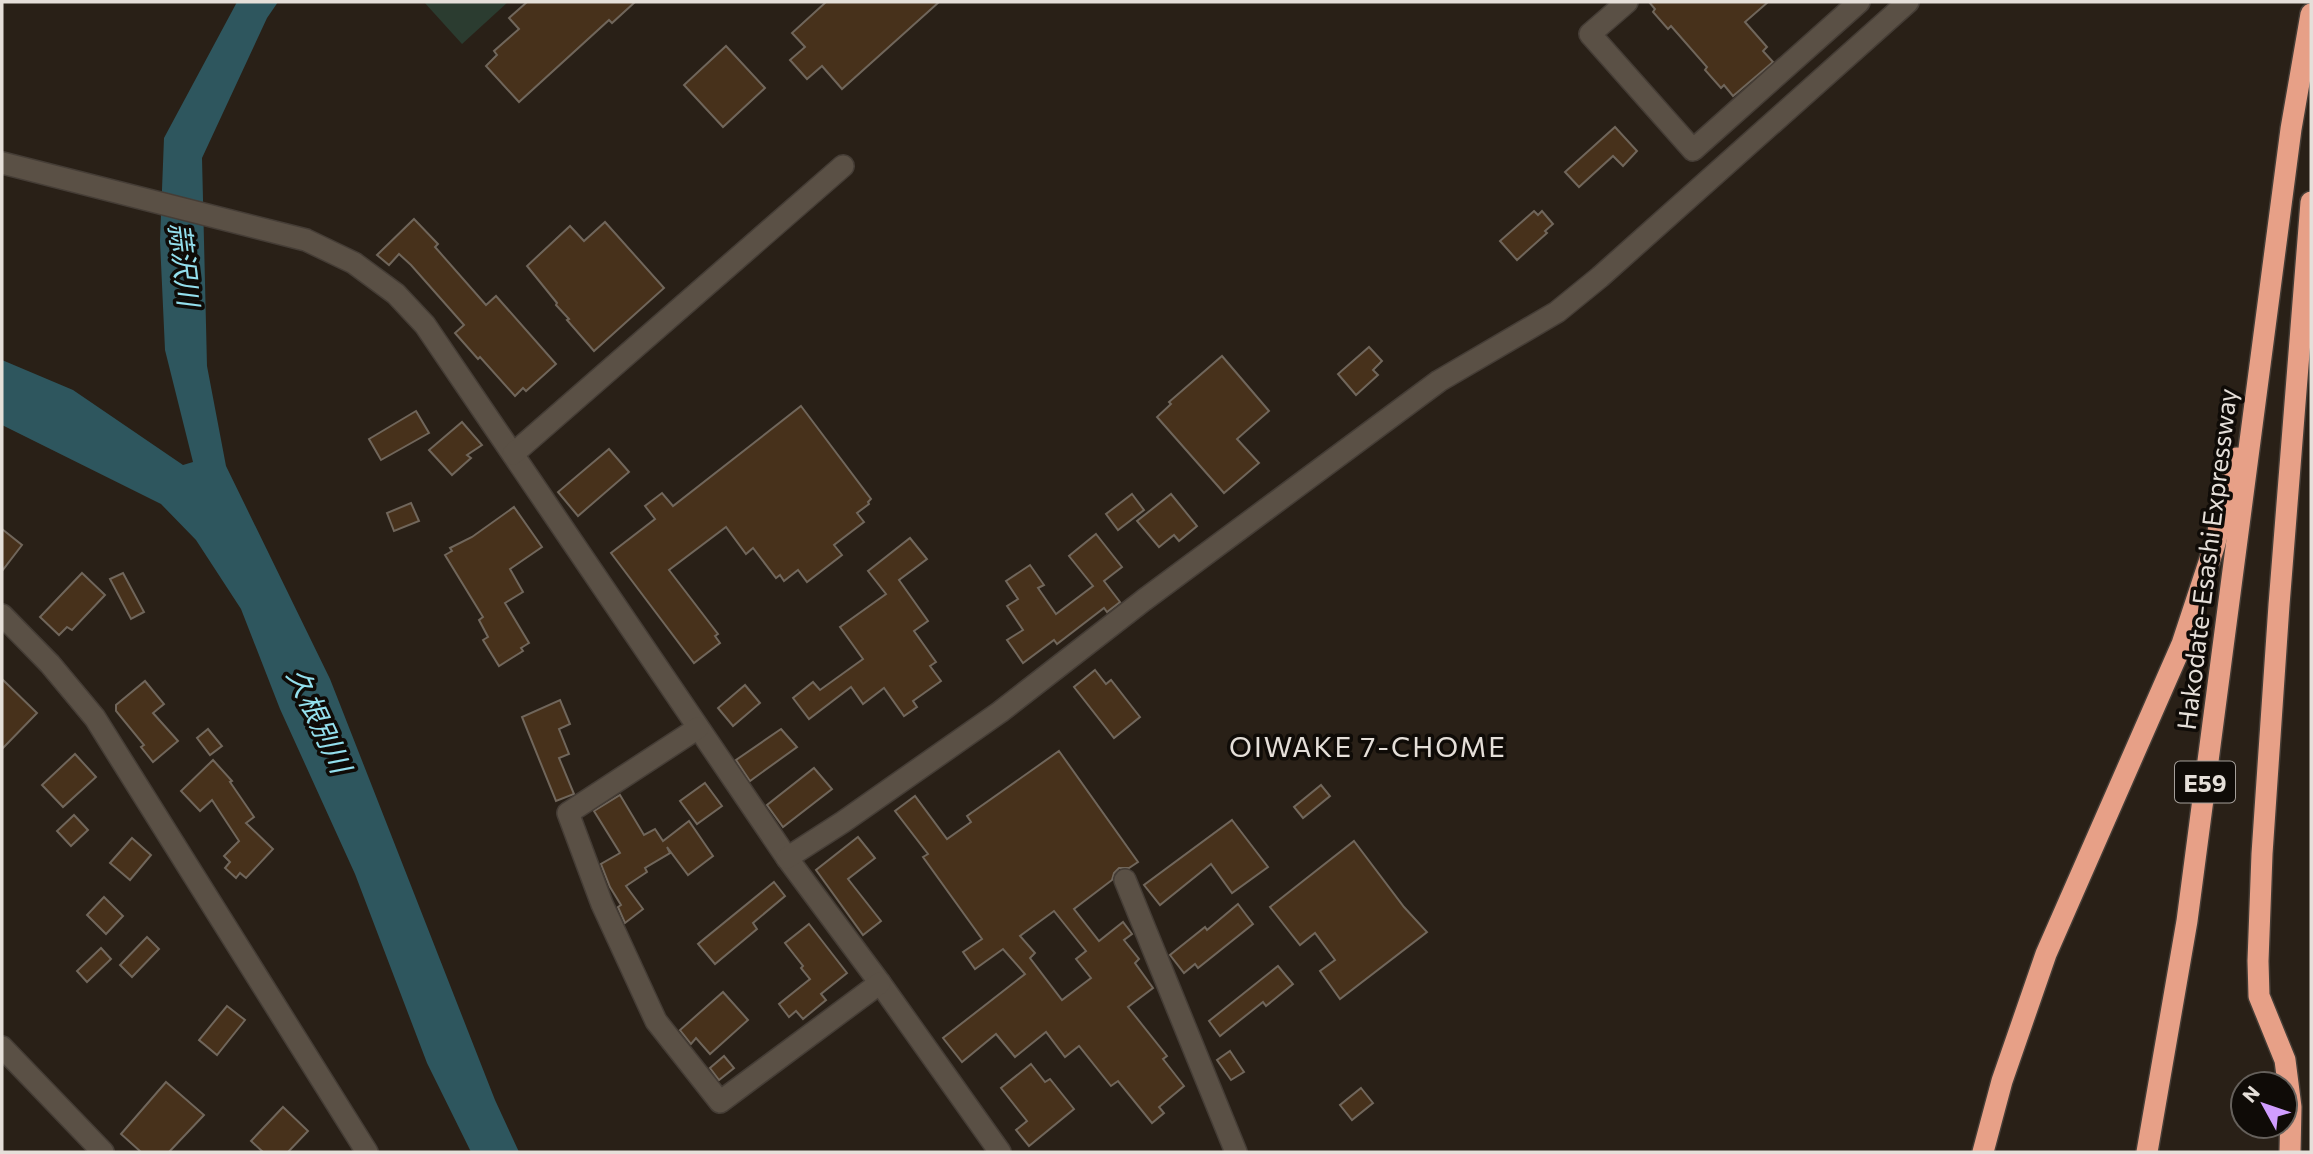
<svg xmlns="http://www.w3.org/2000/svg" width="2313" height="1154" font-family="Commissioner,'Noto Sans JP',sans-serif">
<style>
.green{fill:#2b3c30}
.water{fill:#2e565e}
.building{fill:#47311b;stroke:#70665b;stroke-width:2;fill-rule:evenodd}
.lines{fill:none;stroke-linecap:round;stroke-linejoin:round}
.minor-casing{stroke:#453d36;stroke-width:24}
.highway-casing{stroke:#453d36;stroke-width:24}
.minor{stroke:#5a5045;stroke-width:21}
.highway{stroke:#e7a087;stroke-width:21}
.labels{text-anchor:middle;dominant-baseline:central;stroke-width:7;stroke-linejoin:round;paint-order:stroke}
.shield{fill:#0f0b07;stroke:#a59f9a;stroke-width:2}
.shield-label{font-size:24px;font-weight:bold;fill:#e5dfd9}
.street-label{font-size:26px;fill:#e5dfd9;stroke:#0f0b07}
.water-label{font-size:28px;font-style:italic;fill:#94e0ee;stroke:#0f0b07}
.neighbourhood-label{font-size:28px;letter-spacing:2px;fill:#e5dfd9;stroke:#0f0b07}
</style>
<rect width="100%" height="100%" fill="#292017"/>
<!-- green -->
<path class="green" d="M 424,2 L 508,2 L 462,44 Z"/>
<!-- water -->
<path class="water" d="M 237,2 L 278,2 L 267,18 L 202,158 L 207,366 L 226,466 L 330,679 L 495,1100 L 519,1152 L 471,1152 L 427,1063 L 355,874 L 280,709 L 241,609 L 196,540 L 161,504 L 2,425 L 2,360 L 73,390 L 183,465 L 193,462 L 165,350 L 160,241 L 164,138 Z"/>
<!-- building -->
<g class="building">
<path d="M 527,2 L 635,2 L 612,23 L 609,20 L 519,102 L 486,66 L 497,55 L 494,51 L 519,29 L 509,18 Z"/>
<path d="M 826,2 L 939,2 L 842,89 L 822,66 L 807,79 L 790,60 L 805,47 L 792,33 Z"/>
<path d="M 1649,2 L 1768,2 L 1745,22 L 1767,47 L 1763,51 L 1773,62 L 1733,96 L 1724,85 L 1721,88 L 1705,70 L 1707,67 L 1671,26 L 1668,29 L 1653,12 L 1655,9 Z"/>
<path d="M 726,46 L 765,88 L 723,127 L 684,85 Z"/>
<path d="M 1615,127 L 1637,151 L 1623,166 L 1613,156 L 1579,187 L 1565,172 Z"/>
<path d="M 1534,211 L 1538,215 L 1542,211 L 1553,224 L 1545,231 L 1547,233 L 1517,260 L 1500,241 Z"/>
<path d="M 414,219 L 438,244 L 435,247 L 486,305 L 496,296 L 556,364 L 526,391 L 523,388 L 515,396 L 480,357 L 478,359 L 455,333 L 464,325 L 411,265 L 399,254 L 389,265 L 377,255 Z"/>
<path d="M 605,222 L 664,288 L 594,351 L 567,320 L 569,319 L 556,305 L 557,303 L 527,266 L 570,226 L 584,241 Z"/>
<path d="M 1369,347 L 1382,361 L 1373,370 L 1378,375 L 1356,395 L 1338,374 Z"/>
<path d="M 1222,356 L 1269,411 L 1237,439 L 1259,463 L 1224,493 L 1157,417 L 1171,404 L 1169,402 Z"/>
<path d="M 801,406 L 871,499 L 868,502 L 869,504 L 857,513 L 864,522 L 834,545 L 842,555 L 807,582 L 798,570 L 784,581 L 780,575 L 776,578 L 753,548 L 746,554 L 726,527 L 669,570 L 718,634 L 715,636 L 720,643 L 694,663 L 611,553 L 655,519 L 645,506 L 662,493 L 673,506 Z"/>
<path d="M 416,411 L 429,433 L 381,460 L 369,439 Z"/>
<path d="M 462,422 L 482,445 L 467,455 L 471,458 L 452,475 L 429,450 Z"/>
<path d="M 609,449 L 629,472 L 578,516 L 558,492 Z"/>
<path d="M 1132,494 L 1144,510 L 1118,530 L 1106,514 Z"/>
<path d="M 1171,494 L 1197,526 L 1179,541 L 1174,535 L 1159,547 L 1137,521 Z"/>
<path d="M 411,503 L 419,521 L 394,531 L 387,513 Z"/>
<path d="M 514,507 L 542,547 L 510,569 L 523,592 L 505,603 L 529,643 L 521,648 L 523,651 L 499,666 L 483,640 L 488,637 L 479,620 L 483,617 L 445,555 L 452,551 L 450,548 L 472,537 Z"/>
<path d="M 2,529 L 22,545 L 2,571 Z"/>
<path d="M 1096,534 L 1122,567 L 1104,581 L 1120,602 L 1107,612 L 1104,608 L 1057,644 L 1054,640 L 1023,663 L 1007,640 L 1023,630 L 1007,606 L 1018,599 L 1006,581 L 1030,565 L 1044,585 L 1038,588 L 1056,614 L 1093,586 L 1069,556 Z"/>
<path d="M 910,538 L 927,559 L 899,580 L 928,621 L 914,631 L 936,662 L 930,666 L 941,681 L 913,701 L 917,707 L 904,716 L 884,688 L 863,704 L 851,687 L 809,719 L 793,698 L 813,682 L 820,690 L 863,659 L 840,627 L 886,594 L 868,571 Z"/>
<path d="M 82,573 L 105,595 L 72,630 L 67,627 L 59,635 L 40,617 Z"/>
<path d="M 123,573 L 144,612 L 131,619 L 110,579 Z"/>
<path d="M 1095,670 L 1106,684 L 1111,680 L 1140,717 L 1114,738 L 1074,687 Z"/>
<path d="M 2,679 L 37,713 L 2,749 Z"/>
<path d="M 145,681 L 164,704 L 153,713 L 178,741 L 153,762 L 141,747 L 144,745 L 116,711 L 116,705 Z"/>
<path d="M 745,685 L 760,703 L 733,726 L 718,708 Z"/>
<path d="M 560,700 L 570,724 L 559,729 L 569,754 L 559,758 L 574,794 L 556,801 L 522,717 Z"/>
<path d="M 208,729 L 222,746 L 210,755 L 197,738 Z"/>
<path d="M 781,729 L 797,747 L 750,781 L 736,760 Z"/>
<path d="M 1059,751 L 1138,862 L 1129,868 L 1119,868 L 1114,873 L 1112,880 L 1074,909 L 1099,941 L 1123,922 L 1132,934 L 1124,940 L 1139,959 L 1135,963 L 1153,988 L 1128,1007 L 1167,1056 L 1163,1059 L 1184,1086 L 1159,1107 L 1164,1113 L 1152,1123 L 1118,1081 L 1111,1086 L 1079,1046 L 1065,1057 L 1046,1032 L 1015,1057 L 996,1034 L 962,1062 L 943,1038 L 1025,974 L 1003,949 L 975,969 L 963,952 L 982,939 L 923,857 L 928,854 L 895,811 L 915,796 L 947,839 L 971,822 L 967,816 ZM 1054,911 L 1086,951 L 1076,959 L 1091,978 L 1062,1000 L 1030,958 L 1035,953 L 1020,936 Z"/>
<path d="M 75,754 L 96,777 L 63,807 L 42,785 Z"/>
<path d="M 213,760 L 232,781 L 230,782 L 254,817 L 246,823 L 273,849 L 246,878 L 240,873 L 236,878 L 225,868 L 230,862 L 224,856 L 239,841 L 212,800 L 200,811 L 181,791 Z"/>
<path d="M 814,768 L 832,789 L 783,827 L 767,805 Z"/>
<path d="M 705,783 L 722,806 L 697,824 L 680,801 Z"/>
<path d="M 1321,785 L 1330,796 L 1303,818 L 1294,807 Z"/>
<path d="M 620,795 L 644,835 L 655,829 L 663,841 L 689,821 L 713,856 L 688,875 L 667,847 L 670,853 L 645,868 L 647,872 L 626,886 L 643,909 L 625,923 L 618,907 L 621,905 L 610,887 L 601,864 L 620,853 L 594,811 Z"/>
<path d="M 74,815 L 88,830 L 71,846 L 57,831 Z"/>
<path d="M 1232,820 L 1268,867 L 1232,893 L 1211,864 L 1160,905 L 1144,885 Z"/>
<path d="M 858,837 L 875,858 L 848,879 L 881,921 L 863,935 L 816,870 Z"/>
<path d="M 132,838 L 151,855 L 130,880 L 110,863 Z"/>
<path d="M 1354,841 L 1404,907 L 1427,932 L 1340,999 L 1320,971 L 1335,960 L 1315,933 L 1300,945 L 1270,907 Z"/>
<path d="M 774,882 L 785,896 L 753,923 L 757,929 L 715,964 L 698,944 Z"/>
<path d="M 104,897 L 123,916 L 106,934 L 87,915 Z"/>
<path d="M 1238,904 L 1253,924 L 1198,968 L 1195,964 L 1184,973 L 1170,955 L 1205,927 L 1207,930 Z"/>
<path d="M 809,924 L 847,973 L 821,994 L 826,1000 L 803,1019 L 796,1011 L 789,1017 L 779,1004 L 810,979 L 801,968 L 803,966 L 785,943 Z"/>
<path d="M 147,937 L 159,949 L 132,977 L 120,965 Z"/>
<path d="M 101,948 L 111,959 L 87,982 L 77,971 Z"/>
<path d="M 1278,966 L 1293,984 L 1266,1006 L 1263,1002 L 1220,1036 L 1209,1021 Z"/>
<path d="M 723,992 L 748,1020 L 710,1054 L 696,1038 L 691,1044 L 680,1030 Z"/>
<path d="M 227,1006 L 245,1020 L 217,1055 L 199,1040 Z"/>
<path d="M 1230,1051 L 1244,1072 L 1231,1080 L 1217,1060 Z"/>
<path d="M 724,1056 L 734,1068 L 719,1080 L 710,1068 Z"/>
<path d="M 1031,1064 L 1045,1082 L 1050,1079 L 1074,1109 L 1029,1146 L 1016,1130 L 1027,1121 L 1001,1088 Z"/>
<path d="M 166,1082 L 204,1115 L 169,1152 L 141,1152 L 121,1134 Z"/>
<path d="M 1361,1088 L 1373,1103 L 1352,1120 L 1340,1105 Z"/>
<path d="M 283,1107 L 308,1131 L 288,1152 L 263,1152 L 251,1141 Z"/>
</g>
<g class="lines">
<defs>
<g id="minor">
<path d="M 1627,2 L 1590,34 L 1693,150 L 1859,2"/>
<path d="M 2,163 L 306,240 L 354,263 L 396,294 L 425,325 L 787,858 L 880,983 L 1000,1152"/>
<path d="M 513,454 L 843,166"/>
<path d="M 2,615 L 50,664 L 95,718 L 367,1152"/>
<path d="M 698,728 L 568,813 L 602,904 L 656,1021 L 720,1102 L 880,983"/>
<path d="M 787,858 L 843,822 L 1000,712 L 1144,600 L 1439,381 L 1557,312 L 1600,277 L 1908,2"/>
<path d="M 1125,880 L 1236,1152"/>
<path d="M 2,1047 L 103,1152"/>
</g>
<g id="highway">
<path d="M 1983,1152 L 2002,1081 L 2046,954 L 2182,644 L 2214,547 L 2237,458"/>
<path d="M 2147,1152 L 2187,921 L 2291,129 L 2311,14"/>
<path d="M 2290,1152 L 2291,1107 L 2285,1060 L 2259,996 L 2258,961 L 2262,854 L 2279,605 L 2311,202"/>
</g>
</defs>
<!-- minor casing -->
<use href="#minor" class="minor-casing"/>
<!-- highway casing -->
<use href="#highway" class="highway-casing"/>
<!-- minor -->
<use href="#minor" class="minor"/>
<!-- highway -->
<use href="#highway" class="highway"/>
</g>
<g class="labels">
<!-- shield labels -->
<rect class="shield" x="2175" y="761.5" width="60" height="41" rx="5"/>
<g class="shield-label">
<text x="2205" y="782">E59</text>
</g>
<!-- street labels -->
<g class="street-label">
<text transform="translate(2206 559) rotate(-83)">Hakodate-Esashi Expressway</text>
</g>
<!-- water labels -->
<g class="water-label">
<text transform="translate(185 264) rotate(83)">蒜沢川</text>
<text transform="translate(320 720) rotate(65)">久根別川</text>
</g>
<!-- neighbourhood labels -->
<g class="neighbourhood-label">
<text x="1368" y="746">OIWAKE 7-CHOME</text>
</g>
</g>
<!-- border -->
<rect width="2313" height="1154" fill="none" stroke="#e5dfd9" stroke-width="7"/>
<!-- north arrow -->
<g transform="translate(2264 1105) rotate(310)"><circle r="33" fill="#0f0b07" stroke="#65605b" stroke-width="2"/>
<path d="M0-5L12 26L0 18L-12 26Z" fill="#d09dff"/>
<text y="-10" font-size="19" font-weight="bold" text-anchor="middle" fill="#e5dfd9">N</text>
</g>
</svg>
